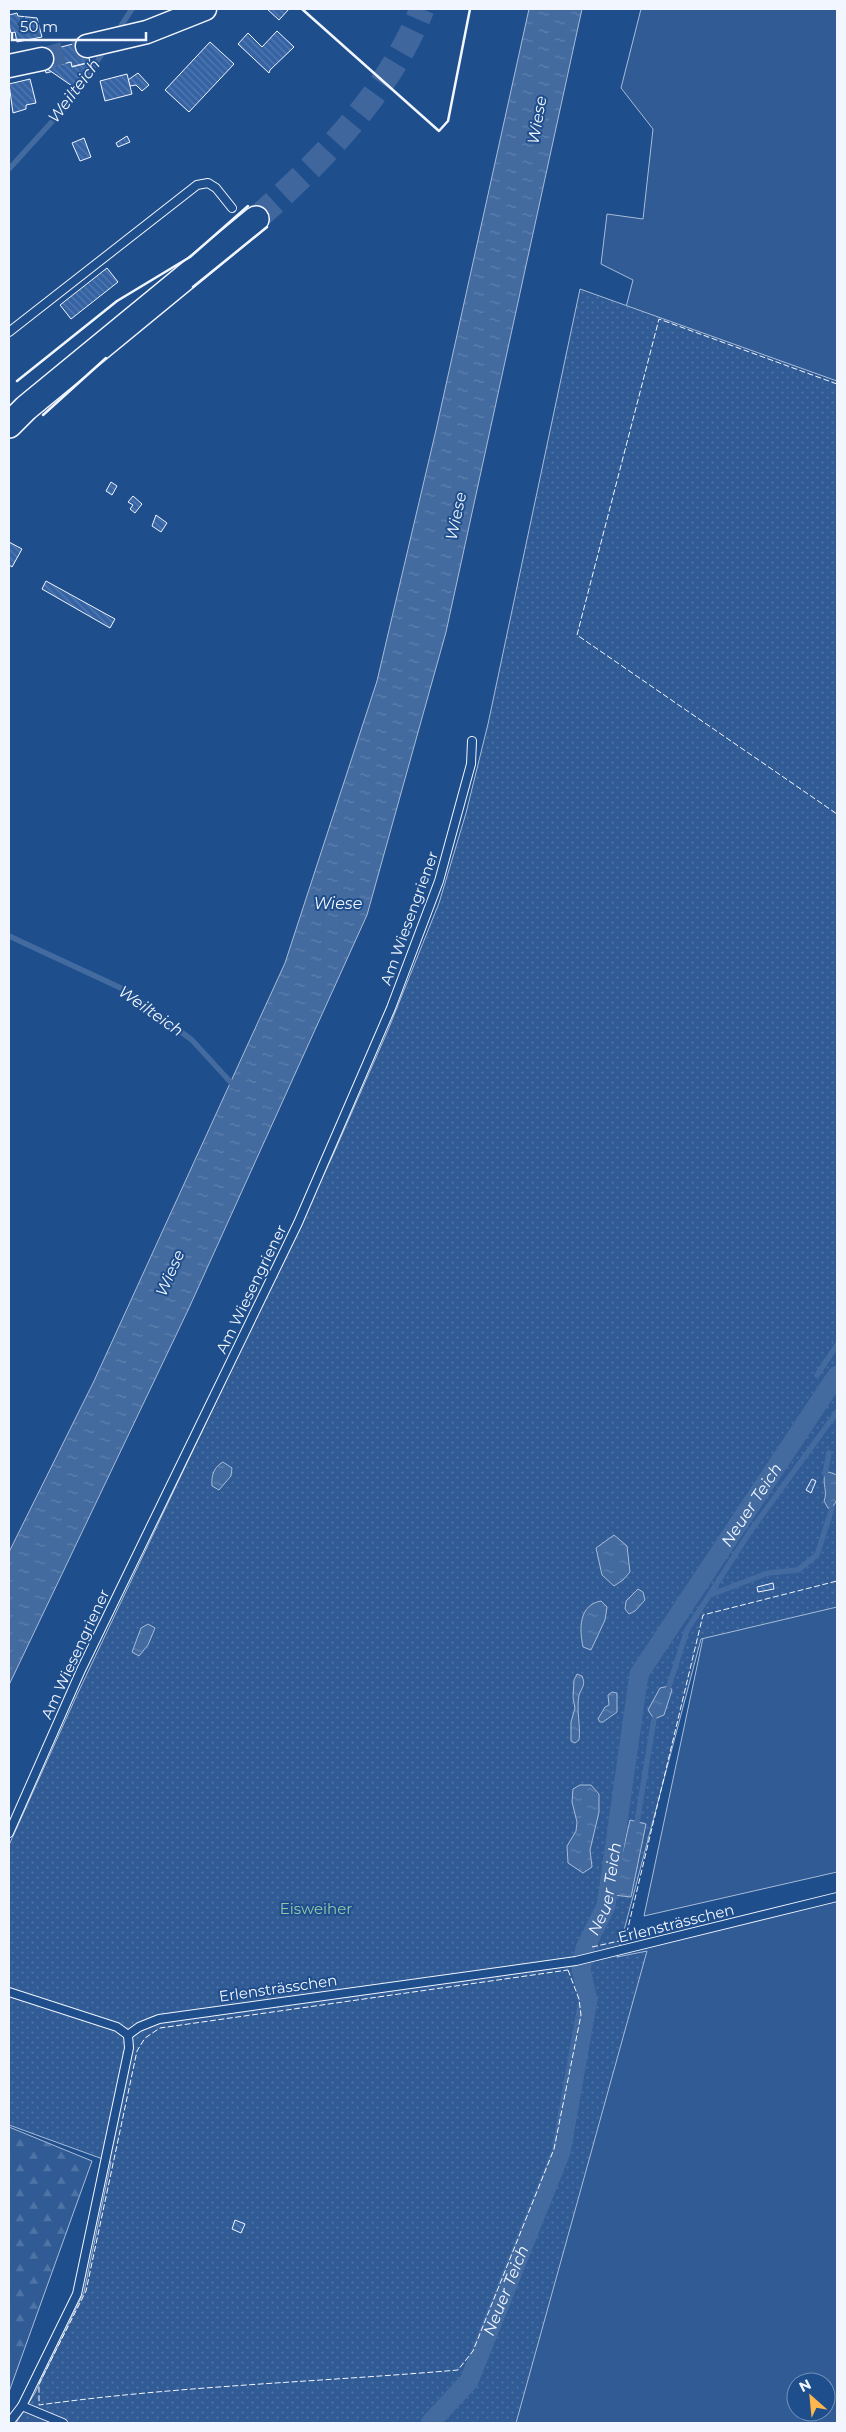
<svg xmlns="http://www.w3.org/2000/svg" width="846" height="2432" font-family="Montserrat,sans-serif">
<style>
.built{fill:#305b95;stroke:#a8bbd7;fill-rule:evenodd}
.forest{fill:url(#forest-firs);stroke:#a8bbd7}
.park{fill:url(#park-dots);stroke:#a8bbd7}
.water{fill:url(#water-ripples);stroke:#a8bbd7}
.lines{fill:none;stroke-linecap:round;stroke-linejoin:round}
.stream{stroke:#446ba0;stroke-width:5.5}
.canal{stroke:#446ba0;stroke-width:19}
.building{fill:url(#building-back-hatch);stroke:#f2f6ff}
.secondary-tunnel{stroke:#3f679d;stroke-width:22;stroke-dasharray:22 11;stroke-linecap:butt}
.primary-tunnel{stroke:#3f679d;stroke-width:25;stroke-dasharray:25 12;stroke-linecap:butt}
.lane-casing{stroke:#f2f6ff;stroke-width:10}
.secondary-casing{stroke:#f2f6ff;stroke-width:25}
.primary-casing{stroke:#f2f6ff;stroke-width:28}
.lane{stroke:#1f4e8c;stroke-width:8}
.secondary{stroke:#1f4e8c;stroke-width:22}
.primary{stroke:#1f4e8c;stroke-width:25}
.fence{stroke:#f2f6ff;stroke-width:1;stroke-dasharray:6 2.5;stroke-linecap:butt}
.wall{stroke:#f2f6ff;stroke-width:2.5}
.labels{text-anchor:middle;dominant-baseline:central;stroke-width:4;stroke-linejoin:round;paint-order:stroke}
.street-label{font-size:15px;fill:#f2f6ff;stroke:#1f4e8c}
.park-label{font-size:15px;fill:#97c8a6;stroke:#1f4e8c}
.water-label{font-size:16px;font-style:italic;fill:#f2f6ff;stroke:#1f4e8c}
</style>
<defs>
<pattern id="forest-firs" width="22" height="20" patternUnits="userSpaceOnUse" patternTransform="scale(1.25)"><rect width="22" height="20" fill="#305b95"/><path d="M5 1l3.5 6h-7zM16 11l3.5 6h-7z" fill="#4e73a5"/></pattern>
<pattern id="park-dots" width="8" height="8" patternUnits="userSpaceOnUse" patternTransform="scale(1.25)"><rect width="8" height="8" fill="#305b95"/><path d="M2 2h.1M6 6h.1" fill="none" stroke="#4e73a5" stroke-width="1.8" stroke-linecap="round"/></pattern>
<pattern id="water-ripples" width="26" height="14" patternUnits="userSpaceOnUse" patternTransform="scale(1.25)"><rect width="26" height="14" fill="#446ba0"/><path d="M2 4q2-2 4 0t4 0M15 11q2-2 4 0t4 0" fill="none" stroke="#5f81ae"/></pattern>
<pattern id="building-back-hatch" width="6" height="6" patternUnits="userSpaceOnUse" patternTransform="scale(1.25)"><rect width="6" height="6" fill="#3563a3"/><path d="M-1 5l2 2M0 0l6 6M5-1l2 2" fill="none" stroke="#537ab1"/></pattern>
</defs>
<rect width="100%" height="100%" fill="#1f4e8c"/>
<!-- built -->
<g class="built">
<path d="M 641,9 L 837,9 L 837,1205 L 616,346 L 633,280 L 601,264 L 607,214 L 643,219 L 653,129 L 621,88 Z"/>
<path d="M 837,1603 L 837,1872 L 644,1916 L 703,1638 Z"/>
<path d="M 837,1893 L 837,2423 L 63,2423 L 22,2406 L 77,2294 L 131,2047 L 9,1931 L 595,1955 ZM 796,2382 L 826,2382 L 826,2412 L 796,2412 Z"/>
</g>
<!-- forest -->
<path class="forest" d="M 9,2127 L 92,2161 L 9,2392 Z"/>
<!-- park -->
<path class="park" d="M 580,289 L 837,381 L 837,1607 L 701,1639 L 617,1957 L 647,1951 L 516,2423 L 16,2423 L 35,2393 L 84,2292 L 111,2162 L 9,2125 L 9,1845 L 75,1699 L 333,1155 L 388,1030 L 439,903 L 466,813 L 488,724 Z"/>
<!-- water -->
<g class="water">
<path d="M 529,9 L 582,9 L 446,632 L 367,915 L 189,1308 L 9,1685 L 9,1552 L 94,1381 L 285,963 L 377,681 L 436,430 Z"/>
<path d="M 223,1462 L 232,1468 L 231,1476 L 219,1490 L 212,1486 C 211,1475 214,1467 223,1462 Z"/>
<path d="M 829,1472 L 837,1475 L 837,1500 L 832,1508 L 828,1508 L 824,1501 C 828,1491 822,1484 825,1474 Z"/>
<path d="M 614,1535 L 627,1546 L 630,1572 L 623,1580 L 614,1586 L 602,1575 L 596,1548 Z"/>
<path d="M 638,1589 L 643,1592 L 645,1600 L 635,1611 L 629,1614 L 625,1609 L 626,1601 Z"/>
<path d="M 601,1601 L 607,1607 L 605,1620 L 591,1650 L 583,1647 C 579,1628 579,1605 601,1601 Z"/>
<path d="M 148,1624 L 155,1628 L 148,1645 L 139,1656 L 132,1652 L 141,1628 Z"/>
<path d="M 577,1674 L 582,1676 C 586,1685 582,1687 579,1695 C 576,1711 581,1725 579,1740 L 575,1743 L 571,1741 L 571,1722 L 575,1708 L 573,1698 L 574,1680 Z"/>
<path d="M 669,1686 L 672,1690 L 664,1715 L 654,1719 L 648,1710 L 660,1688 Z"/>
<path d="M 612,1692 L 617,1693 L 617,1712 L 603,1722 L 600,1722 L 598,1719 L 605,1707 L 609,1705 L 608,1695 Z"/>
<path d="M 580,1785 L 591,1785 L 599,1794 L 599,1812 L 590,1850 L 592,1867 L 583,1873 L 568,1863 L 567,1846 L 576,1831 L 577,1822 L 572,1802 L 573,1789 Z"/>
<path d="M 630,1820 L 646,1824 L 631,1897 L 613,1895 Z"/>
</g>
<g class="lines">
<!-- stream -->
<g class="stream">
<path d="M 117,32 L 132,9"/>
<path d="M 9,169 L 68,104 L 106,48"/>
<path d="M 9,936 L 123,989 L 192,1040 L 235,1087"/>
<path d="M 817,1375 L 837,1345"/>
<path d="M 825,1474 L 829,1453"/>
<path d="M 710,1595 L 768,1573 L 798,1570 L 817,1555 L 832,1508"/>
<path d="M 669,1686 L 687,1630 L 749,1533 L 837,1412"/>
<path d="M 637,1822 L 654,1719"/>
<path d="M 606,1903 L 613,1895"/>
</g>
<!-- canal -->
<path class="canal" id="s1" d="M 430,2423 L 469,2381 L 561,2152 L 588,2000 L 581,1969 L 585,1948 L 606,1906 L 639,1674 L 837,1375"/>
</g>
<!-- building -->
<g class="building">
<path d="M 267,9 L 289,9 L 279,20 Z"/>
<path d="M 17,13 L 18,16 L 37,18 L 42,37 L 17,42 L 15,32 L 11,33 L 9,25 L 9,15 Z"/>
<path d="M 277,31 L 294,47 L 270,70 L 269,73 L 238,44 L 248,33 L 262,47 Z"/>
<path d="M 85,41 L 90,62 L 46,73 L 41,52 Z"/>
<path d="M 210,42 L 234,64 L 189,112 L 165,90 Z"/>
<path d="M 71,62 L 72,67 L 88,63 L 88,66 L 75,88 L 46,68 Z"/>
<path d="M 138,73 L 149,85 L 142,91 L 136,85 L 130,86 L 128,80 Z"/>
<path d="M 127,74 L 132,94 L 105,101 L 100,81 Z"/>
<path d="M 30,79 L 36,103 L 26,105 L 26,109 L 13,113 L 9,84 Z"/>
<path d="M 127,136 L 130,142 L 118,147 L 116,143 Z"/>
<path d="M 84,138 L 91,157 L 80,161 L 72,143 Z"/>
<path d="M 107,268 L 118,282 L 71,319 L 60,305 Z"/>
<path d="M 111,482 L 117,486 L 112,495 L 106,491 Z"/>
<path d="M 133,496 L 142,504 L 135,513 L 130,509 L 133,505 L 128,502 Z"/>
<path d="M 156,515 L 167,523 L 161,532 L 152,526 Z"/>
<path d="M 9,542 L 22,549 L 12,567 L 9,565 Z"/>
<path d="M 46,581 L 115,619 L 110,628 L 42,589 Z"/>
<path d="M 812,1479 L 816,1481 L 811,1493 L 806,1490 Z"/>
<path d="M 773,1583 L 774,1589 L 758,1592 L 757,1587 Z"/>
<path d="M 235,2220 L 245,2224 L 241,2233 L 232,2229 Z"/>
</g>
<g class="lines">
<!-- secondary-tunnel -->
<path class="secondary-tunnel" d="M 42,59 L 87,46"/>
<!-- primary-tunnel -->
<path class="primary-tunnel" d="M 256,219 C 323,159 388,94 422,9"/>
<defs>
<g id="lane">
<path d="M 9,332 L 197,185 L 208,183 L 216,188 L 232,208"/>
<path d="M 9,1833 L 81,1670 L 298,1223 L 391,1008 L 439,881 L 471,764 L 472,741"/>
<path d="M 9,1992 L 117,2027 L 128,2035"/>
<path d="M 128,2035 L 139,2027 L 159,2019 L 576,1961 L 837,1897"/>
<path d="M 22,2406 L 63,2423"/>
<path d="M 9,2423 L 22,2406 L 77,2294 L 129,2048 L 128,2035"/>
</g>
<g id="secondary">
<path d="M 87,46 L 147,32 L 205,9"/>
<path d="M 9,66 L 42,59"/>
</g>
<path id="primary" d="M 9,425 L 26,408 L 256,219"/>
</defs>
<!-- lane casing -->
<use href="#lane" class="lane-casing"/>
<!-- secondary casing -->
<use href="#secondary" class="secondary-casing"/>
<!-- primary casing -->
<use href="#primary" class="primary-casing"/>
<!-- lane -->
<use href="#lane" class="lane"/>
<!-- secondary -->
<use href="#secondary" class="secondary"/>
<!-- primary -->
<use href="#primary" class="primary"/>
<!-- fence -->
<g class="fence">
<path d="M 837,384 L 659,319 L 577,635 L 837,814"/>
<path d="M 592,1947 L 628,1939 L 627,1932 L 703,1615 L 837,1581"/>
<path d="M 568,1970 L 579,1999 L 581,2015 L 554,2149 L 473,2351 L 458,2370 C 318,2382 178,2386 39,2405 L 39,2384 L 86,2291 L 137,2051 L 145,2038 L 160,2028 Z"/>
</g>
<!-- wall -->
<g class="wall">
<path d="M 302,9 L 439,131 L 448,121 L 470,9"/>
<path d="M 193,287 L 267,227"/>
<path d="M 17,381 L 117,301 L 190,257 L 248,206"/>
<path d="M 43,415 L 106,358"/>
</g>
</g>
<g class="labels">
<!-- street labels -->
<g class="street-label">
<text transform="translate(409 918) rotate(-70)">Am Wiesengriener</text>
<text transform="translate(251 1289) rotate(-64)">Am Wiesengriener</text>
<text transform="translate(75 1654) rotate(-65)">Am Wiesengriener</text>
<text transform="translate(676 1923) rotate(-14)">Erlensträsschen</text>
<text transform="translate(278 1988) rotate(-8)">Erlensträsschen</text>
</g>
<!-- park labels -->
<g class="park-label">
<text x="316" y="1908">Eisweiher</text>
</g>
<!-- water labels -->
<g class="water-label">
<text transform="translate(74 91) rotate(-53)">Weilteich</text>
<text transform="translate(537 120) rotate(-80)">Wiese</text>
<text transform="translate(456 516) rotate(-78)">Wiese</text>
<text x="338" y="903">Wiese</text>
<text transform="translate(151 1011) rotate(35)">Weilteich</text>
<text transform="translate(170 1273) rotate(-66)">Wiese</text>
<text stroke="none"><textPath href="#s1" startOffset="996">Neuer Teich</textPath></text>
<text stroke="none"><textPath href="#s1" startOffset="575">Neuer Teich</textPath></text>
<text stroke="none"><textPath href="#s1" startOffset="155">Neuer Teich</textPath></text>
</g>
</g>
<!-- border -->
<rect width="846" height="2432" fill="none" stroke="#f2f6ff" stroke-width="20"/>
<!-- north arrow -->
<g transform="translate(811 2397) rotate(333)"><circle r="24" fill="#1f4e8c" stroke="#7391ba"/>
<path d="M0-4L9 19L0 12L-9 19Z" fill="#ffb74d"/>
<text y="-8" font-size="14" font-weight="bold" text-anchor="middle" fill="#f2f6ff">N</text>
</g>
<!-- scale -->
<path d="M12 32v8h134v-8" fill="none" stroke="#f2f6ff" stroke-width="2.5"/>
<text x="20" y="32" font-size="15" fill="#f2f6ff" stroke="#1f4e8c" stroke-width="4" paint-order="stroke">50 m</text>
</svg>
